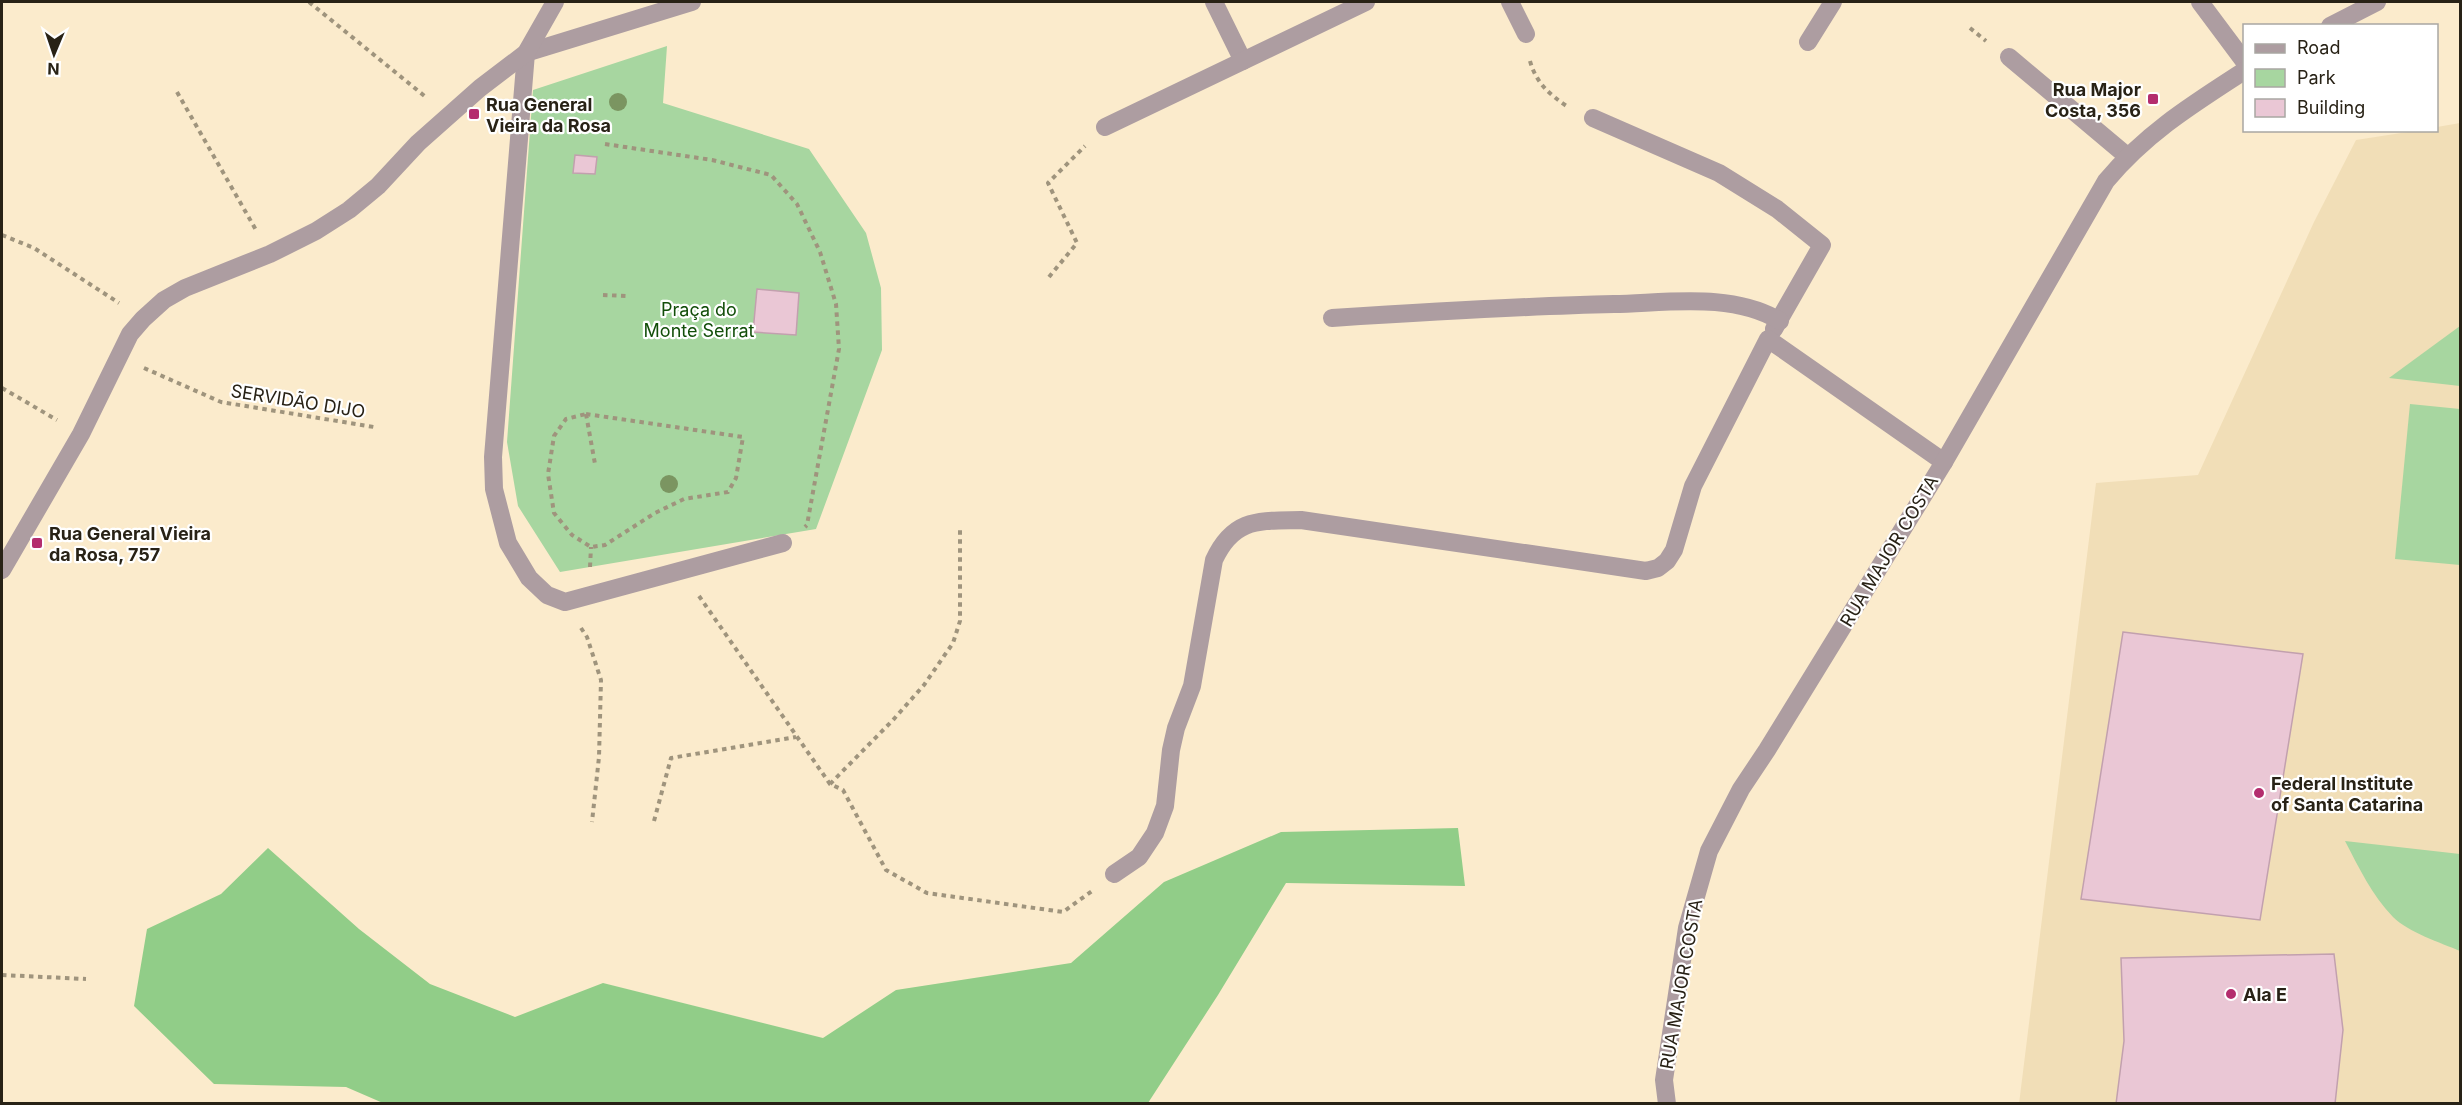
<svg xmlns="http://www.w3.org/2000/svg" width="2462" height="1105" font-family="Inter,sans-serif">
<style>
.built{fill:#f1deb7}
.green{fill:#a7d6a0}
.forest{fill:#91cd88}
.building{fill:#eac7d5;stroke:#c2a0ae;stroke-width:1.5}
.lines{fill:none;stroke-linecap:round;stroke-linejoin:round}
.path{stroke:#9f947d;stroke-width:4;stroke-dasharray:4.5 4.5;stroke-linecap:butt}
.minor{stroke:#ad9da1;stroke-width:18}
.tree{fill:#7b9561}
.poi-dot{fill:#b42d6e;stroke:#fff;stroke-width:2}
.labels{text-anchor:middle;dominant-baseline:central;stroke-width:4.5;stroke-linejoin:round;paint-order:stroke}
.poi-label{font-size:18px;font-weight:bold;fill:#282216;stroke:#fff;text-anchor:start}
.park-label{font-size:18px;fill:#124e09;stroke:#fff}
.street-label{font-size:18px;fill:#282216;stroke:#fff}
</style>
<rect width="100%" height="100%" fill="#fbebcc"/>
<!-- built -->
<path class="built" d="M 2460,123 L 2460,1103 L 2019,1104 L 2096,483 L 2198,475 L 2314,222 L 2356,140 L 2414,131 L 2436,130 L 2437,127 Z"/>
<!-- green -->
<g class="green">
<path d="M 667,46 L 663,103 L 809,149 L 866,233 L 881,288 L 882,350 L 816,529 L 560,572 L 518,506 L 507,442 L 533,90 Z"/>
<path d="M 2460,326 L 2460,386 L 2389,378 Z"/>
<path d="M 2410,404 L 2460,409 L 2460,565 L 2395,559 Z"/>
<path d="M 2345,841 L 2460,854 L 2460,951 C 2441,943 2408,932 2393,917 C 2372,895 2359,868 2345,841 Z"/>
</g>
<!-- forest -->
<path class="forest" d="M 1458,828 L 1465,886 L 1286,883 L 1218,995 L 1148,1103 L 383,1103 L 346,1087 L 214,1084 L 134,1006 L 147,929 L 221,894 L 268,848 L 359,929 L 430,984 L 515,1017 L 603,983 L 823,1038 L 896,990 L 1071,963 L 1164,882 L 1281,832 Z"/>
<!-- building -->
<g class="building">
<path d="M 575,155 L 597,157 L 595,174 L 573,173 Z"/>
<path d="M 757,289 L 799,293 L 796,335 L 753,332 Z"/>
<path d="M 2123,632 L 2303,654 L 2260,920 L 2081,899 Z"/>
<path d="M 2334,954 L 2343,1030 L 2335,1104 L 2116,1104 L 2124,1041 L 2121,958 Z"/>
</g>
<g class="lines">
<!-- path -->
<g class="path">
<path d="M 309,2 L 427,98"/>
<path d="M 1970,28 L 1986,41"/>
<path d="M 1530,61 C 1536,83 1550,95 1568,107"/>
<path d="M 177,92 L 256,230"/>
<path d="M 605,144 L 712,160 L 771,175 L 797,204 L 820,252 L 836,304 L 839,349 L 807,525 L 805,527"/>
<path d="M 2,235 L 34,248 L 119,303"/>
<path d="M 1049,277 L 1077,243 L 1048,183 L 1085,146"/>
<path d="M 603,295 L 627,296"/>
<path d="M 144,368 L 221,402 L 374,427"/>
<path d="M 2,388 L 57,420"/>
<path d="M 586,414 L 743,437 L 736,478 L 728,492 L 684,499 L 655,513 L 605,545 L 591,547 L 572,535 L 554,513 L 548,474 L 554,436 L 566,419 Z"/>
<path d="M 586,414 L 595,464"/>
<path d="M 590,567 L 591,547"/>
<path d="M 699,596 L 830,784 L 843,790 L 886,870 L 927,893 L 1063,912 L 1092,891"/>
<path d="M 581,628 L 587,637 L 601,680 L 599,757 L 592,822"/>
<path d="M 830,784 L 893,720 L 924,685 L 953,643 L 960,621 L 960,530"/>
<path d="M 654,821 L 671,758 L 796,737"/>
<path d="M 2,975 L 86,979"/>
</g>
<!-- minor -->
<g class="minor">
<path d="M 1214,2 L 1243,61"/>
<path d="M 1510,2 L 1526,34"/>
<path d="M 2200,2 L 2244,61"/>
<path d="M 2330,26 L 2377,2"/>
<path d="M 1808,42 L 1833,2"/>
<path d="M 526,53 L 493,457 L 494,489 L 508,543 L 529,578 L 547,595 L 565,602 L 783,543"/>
<path d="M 526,53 L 692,2"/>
<path d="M 2009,57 L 2127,156"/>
<path d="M 1593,118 L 1719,173 L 1777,209 L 1822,245 L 1774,329"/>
<path d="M 1105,127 L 1366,2"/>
<path d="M 1332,318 C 1426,312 1520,306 1614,304 C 1667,303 1732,292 1780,321"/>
<path d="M 2,570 L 81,434 L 130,334 L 143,319 L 164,300 L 185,288 L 270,254 L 316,231 L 349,210 L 378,186 L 418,143 L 480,88 L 526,53 L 555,2"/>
<path d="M 1114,874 L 1139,857 L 1155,833 L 1165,806 L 1171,750 L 1176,728 L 1192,686 L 1214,560 C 1234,517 1260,521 1301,520 L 1646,571 L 1658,568 L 1667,561 L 1674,550 L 1693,486 L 1768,339 L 1944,462"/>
<path d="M 1667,1104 L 1664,1080 L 1687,928 L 1709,851 L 1741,789 L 1767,750 L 1944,462 L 2106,181 C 2146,133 2193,104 2244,71"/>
</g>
</g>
<!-- trees -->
<g class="tree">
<circle cx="618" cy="102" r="9"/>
<circle cx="669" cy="484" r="9"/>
</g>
<!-- markers -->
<g class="poi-dot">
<rect x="2147" y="93" width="12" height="12" rx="3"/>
<rect x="468" y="108" width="12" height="12" rx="3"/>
<rect x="31" y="537" width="12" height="12" rx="3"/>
<circle cx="2259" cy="793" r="6"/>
<circle cx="2231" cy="994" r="6"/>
</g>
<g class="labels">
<!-- poi labels -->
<g class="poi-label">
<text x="2141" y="89" text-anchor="end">Rua Major<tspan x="2141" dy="21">Costa, 356</tspan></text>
<text x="486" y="104">Rua General<tspan x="486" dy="21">Vieira da Rosa</tspan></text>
<text x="49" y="533">Rua General Vieira<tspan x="49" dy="21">da Rosa, 757</tspan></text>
<text x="2271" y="783">Federal Institute<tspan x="2271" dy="21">of Santa Catarina</tspan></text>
<text x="2243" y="994">Ala E</text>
</g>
<!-- park labels -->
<g class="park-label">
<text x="699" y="309">Praça do<tspan x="699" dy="21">Monte Serrat</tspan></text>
</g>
<!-- street labels -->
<g class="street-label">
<text transform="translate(298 401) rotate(9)">SERVIDÃO DIJO</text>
<text transform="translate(1889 551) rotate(-59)">RUA MAJOR COSTA</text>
<text transform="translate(1681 984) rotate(-80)">RUA MAJOR COSTA</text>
</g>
</g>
<!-- border -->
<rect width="2462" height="1105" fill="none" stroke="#282216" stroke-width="6"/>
<!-- legend -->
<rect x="2243" y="24" width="195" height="108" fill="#ffffff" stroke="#a9a7a2" stroke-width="1.5"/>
<rect x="2255" y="44" width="30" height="9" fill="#ad9da1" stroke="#a9a7a2" stroke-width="1.5"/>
<text x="2297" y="54" font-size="18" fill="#282216">Road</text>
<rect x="2255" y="69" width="30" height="18" fill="#a7d6a0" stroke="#a9a7a2" stroke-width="1.5"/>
<text x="2297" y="84" font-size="18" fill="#282216">Park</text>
<rect x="2255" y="99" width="30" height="18" fill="#eac7d5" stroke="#a9a7a2" stroke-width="1.5"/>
<text x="2297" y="114" font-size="18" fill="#282216">Building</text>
<!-- north arrow -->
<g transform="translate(54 54) rotate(182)" stroke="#ffffff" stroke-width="4.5" paint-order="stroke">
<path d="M0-4.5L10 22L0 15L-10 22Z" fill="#282216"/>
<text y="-9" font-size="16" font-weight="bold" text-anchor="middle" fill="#282216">N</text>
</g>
</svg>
